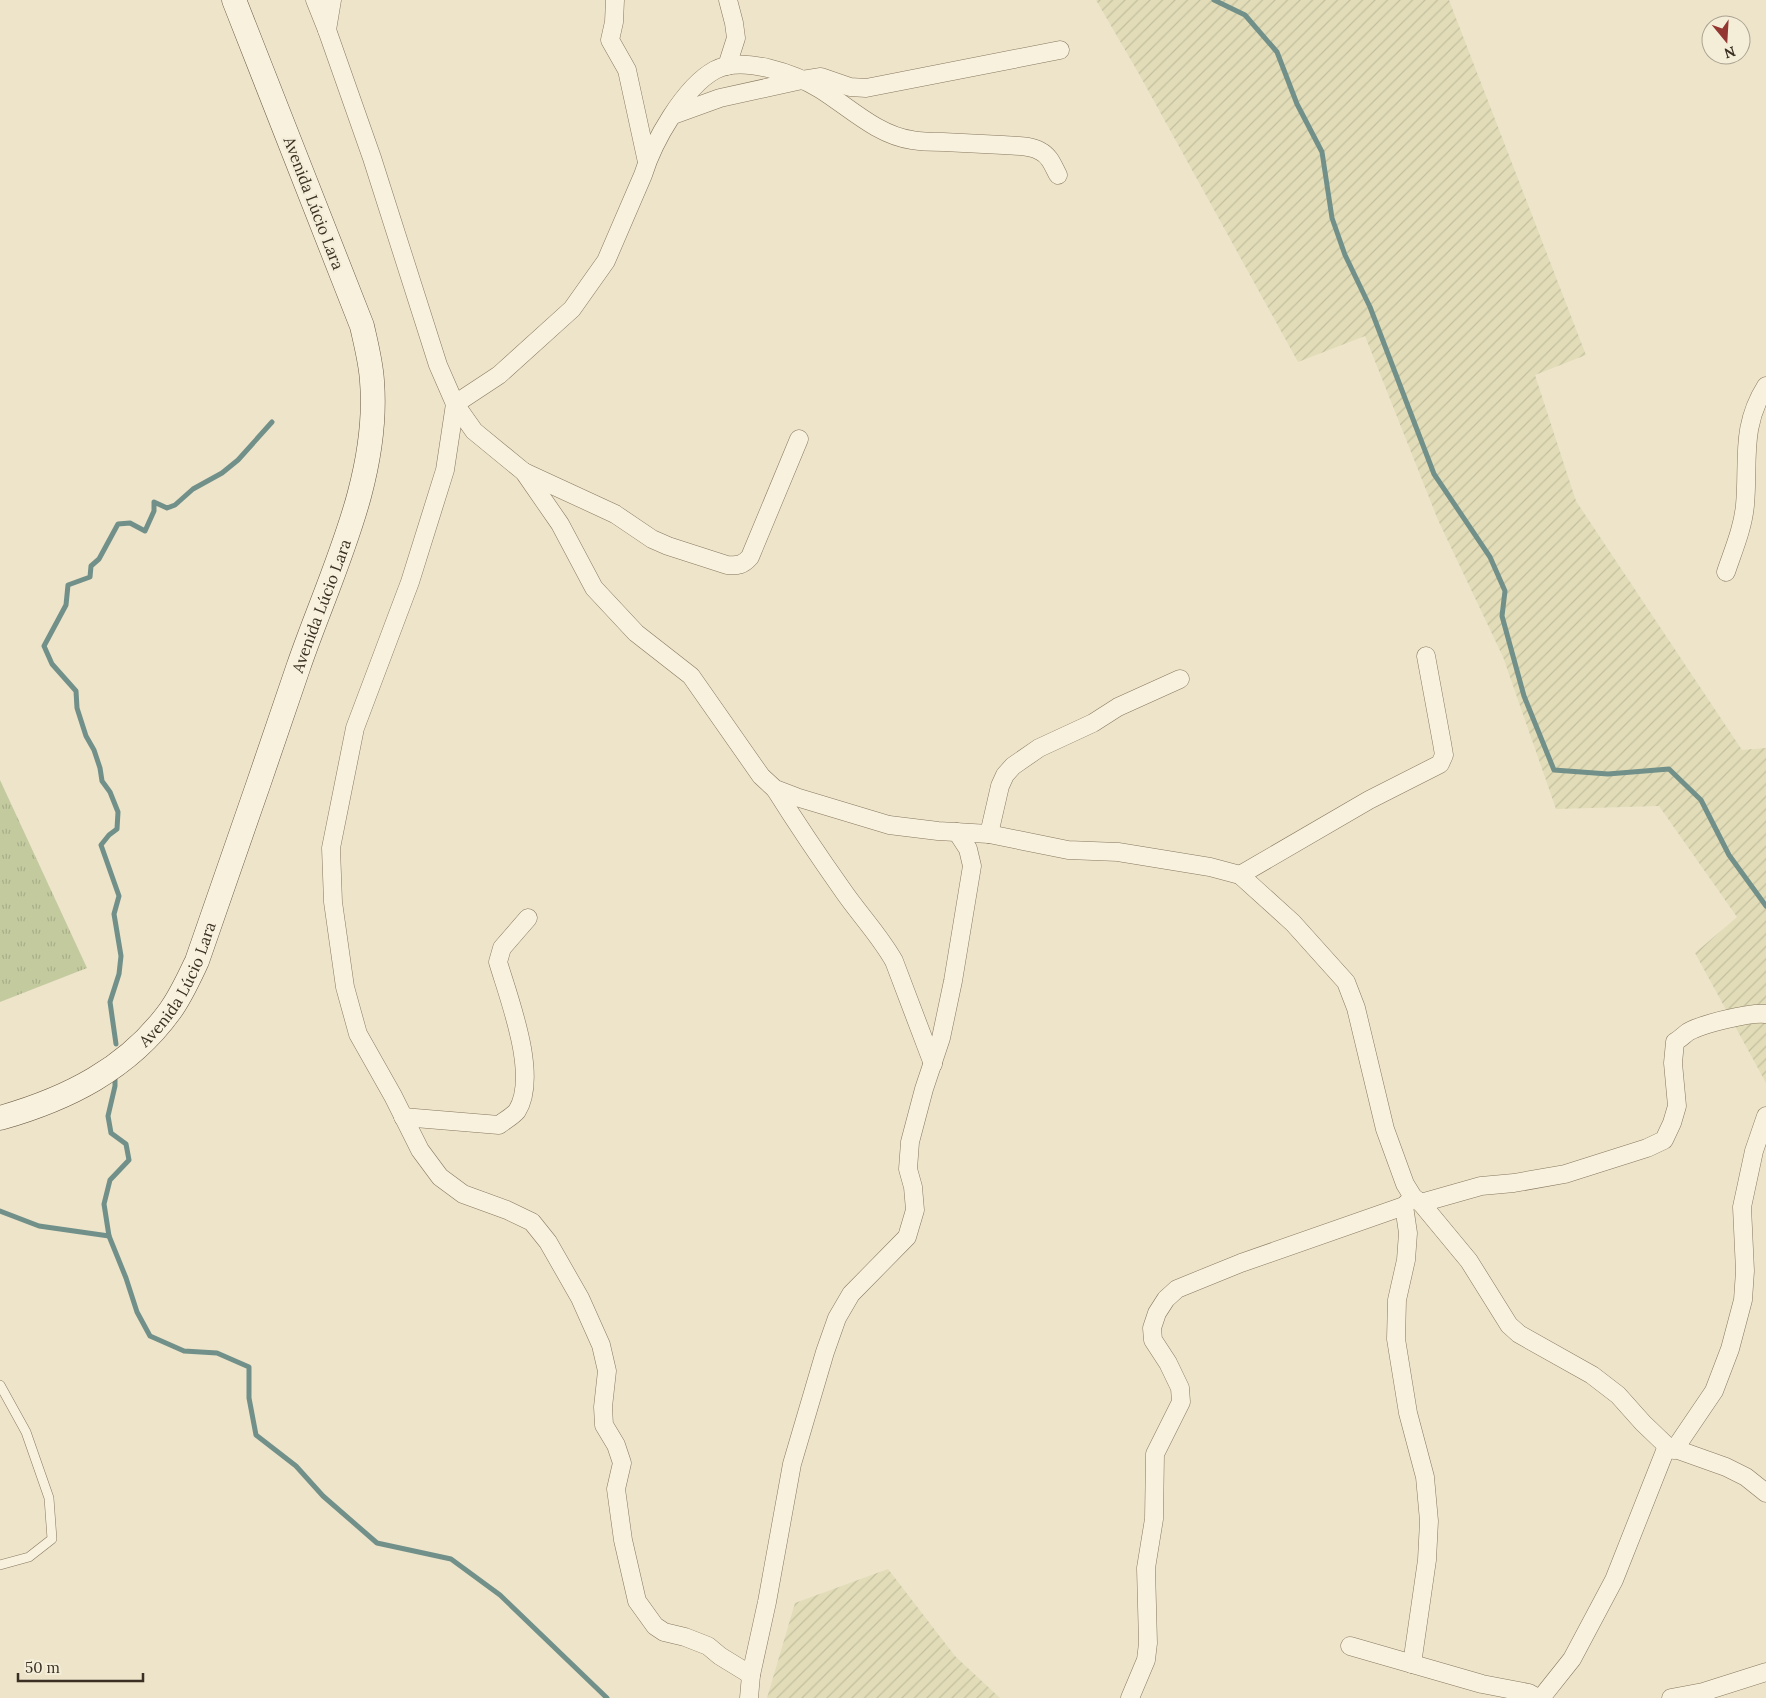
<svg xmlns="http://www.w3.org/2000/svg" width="1766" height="1698" font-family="Lora,serif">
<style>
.farmland{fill:url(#farmland-furrows)}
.grass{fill:url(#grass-tufts)}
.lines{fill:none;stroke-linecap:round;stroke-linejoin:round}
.stream{stroke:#719089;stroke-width:5}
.lane-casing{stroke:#88775f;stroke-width:10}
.street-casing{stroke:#88775f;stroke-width:19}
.secondary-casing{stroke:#6a5842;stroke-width:25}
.lane{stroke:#f7f1dd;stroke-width:9}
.street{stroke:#f7f1dd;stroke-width:18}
.secondary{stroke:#f7f1dd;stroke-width:24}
.labels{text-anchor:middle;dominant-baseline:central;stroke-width:4.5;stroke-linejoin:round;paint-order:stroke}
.street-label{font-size:16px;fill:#3a2f22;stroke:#f4eed9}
</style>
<defs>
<pattern id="farmland-furrows" width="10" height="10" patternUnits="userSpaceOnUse" patternTransform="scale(1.25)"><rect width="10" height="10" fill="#e2ddb8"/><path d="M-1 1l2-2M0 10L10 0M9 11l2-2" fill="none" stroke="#c3be9e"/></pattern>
<pattern id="grass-tufts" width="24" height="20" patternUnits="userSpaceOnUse" patternTransform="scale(1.25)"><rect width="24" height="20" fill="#c3ca9e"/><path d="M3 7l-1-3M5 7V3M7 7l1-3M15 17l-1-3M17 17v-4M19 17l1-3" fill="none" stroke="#a8ae88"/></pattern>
</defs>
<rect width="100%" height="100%" fill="#ede4ca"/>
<!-- farmland -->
<g class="farmland">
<path d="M 1096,0 L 1449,0 L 1586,355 L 1535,375 L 1576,501 L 1742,750 L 1766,748 L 1766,1083 L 1695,953 L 1737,917 L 1659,806 L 1556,809 L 1503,657 L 1438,520 L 1365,336 L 1298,362 L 1139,74 Z"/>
<path d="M 888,1569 L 955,1656 L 1000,1698 L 767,1698 L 795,1603 Z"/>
</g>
<!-- grass -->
<path class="grass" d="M 0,780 L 87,968 L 0,1002 Z"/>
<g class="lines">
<!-- stream -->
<g class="stream">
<path d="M 1214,0 L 1245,15 L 1277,52 L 1297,104 L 1322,152 L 1332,218 L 1345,255 L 1370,307 L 1434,474 L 1490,557 L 1505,591 L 1502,616 L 1524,696 L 1554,770 L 1608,774 L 1669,769 L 1701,800 L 1729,855 L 1766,906"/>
<path d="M 116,1044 L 110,1002 L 119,974 L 121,956 L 114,914 L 119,896 L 101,845 L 109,835 L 117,829 L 118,812 L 110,792 L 102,781 L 100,768 L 94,750 L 86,736 L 77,708 L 76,691 L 52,664 L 44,646 L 66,605 L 68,585 L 90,577 L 91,566 L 99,559 L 118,524 L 130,523 L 145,531 L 154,511 L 154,502 L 167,508 L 175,505 L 193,489 L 222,473 L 238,460 L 272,422"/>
<path d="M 115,1075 L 115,1086 L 108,1116 L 111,1133 L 126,1144 L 129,1160 L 110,1180 L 104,1204 L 109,1236 L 126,1278 L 137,1312 L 150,1336 L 184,1351 L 217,1353 L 249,1367 L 249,1398 L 256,1435 L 296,1466 L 323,1496 L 377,1543 L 451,1559 L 500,1595 L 607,1698"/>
<path d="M 0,1211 L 39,1226 L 109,1236"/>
</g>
<defs>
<path id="lane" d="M 0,1385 L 26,1432 L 49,1498 L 52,1539 L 29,1557 L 0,1565"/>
<g id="street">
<path d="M 315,0 L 327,30 L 372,158 L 438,365 L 455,404 L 474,431 L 524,472 L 560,524 L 594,588 L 636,633 L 691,676 L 761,776 L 775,789 L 796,797 L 889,825 L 938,831 L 989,834 L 1068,850 L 1118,852 L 1210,867 L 1240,875 L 1293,923 L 1346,982 L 1356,1008 L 1385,1129 L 1405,1184 L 1413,1197 L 1421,1203 L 1481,1186 L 1514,1183 L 1565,1174 L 1647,1148 L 1664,1140 L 1672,1123 L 1677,1106 L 1673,1063 L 1675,1042 C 1680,1039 1684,1035 1688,1032 C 1702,1024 1750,1012 1766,1014"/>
<path d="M 615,0 L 614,22 L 610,40 L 627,70 L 647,162"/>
<path d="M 327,30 L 332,0"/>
<path d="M 727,66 L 736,38 L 734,23 L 728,0"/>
<path d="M 673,115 L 720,98 L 802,80 L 821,77 L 850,87 L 866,88 L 1060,50"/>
<path d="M 524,472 L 615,514 L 652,539 L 668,546 L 727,565 C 738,566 743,565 750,557 L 799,439"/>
<path d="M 1726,572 C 1733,551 1743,528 1745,505 C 1749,461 1740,427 1766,386"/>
<path d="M 775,789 C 797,824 820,858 844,892 C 860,915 880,936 894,961 L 933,1064"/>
<path d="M 989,834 L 1000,786 L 1005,775 L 1013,766 L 1039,748 L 1093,723 L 1118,707 L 1180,679"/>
<path d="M 1240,875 L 1369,800 L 1440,764 L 1444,755 L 1442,743 L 1426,656"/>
<path d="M 403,1117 L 499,1125 C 504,1121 513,1116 517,1111 C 539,1076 509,999 498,962 L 502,948 L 528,918"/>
<path d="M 1421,1203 L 1469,1261 L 1509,1325 L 1519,1334 L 1592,1375 L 1618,1395 L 1643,1423 L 1667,1446 L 1726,1467 L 1746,1477 L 1766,1493"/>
<path d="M 1404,1206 L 1408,1233 L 1406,1260 L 1397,1300 L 1396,1339 L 1408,1413 L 1425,1477 L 1429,1521 L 1427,1560 L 1412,1664"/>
<path d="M 1674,1450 L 1714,1391 L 1730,1349 L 1743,1300 L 1745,1271 L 1742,1207 L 1754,1151 L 1766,1116"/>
<path d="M 1350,1646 L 1482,1684 L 1529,1693 L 1538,1698"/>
<path d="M 751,1675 L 720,1656 L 708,1646 L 685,1637 L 664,1632 L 655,1626 L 637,1601 L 623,1540 L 616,1489 L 622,1463 L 616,1445 L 604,1425 L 603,1407 L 607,1371 L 601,1345 L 580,1298 L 548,1242 L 532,1222 L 507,1210 L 463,1194 L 440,1177 L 420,1150 L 393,1096 L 358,1034 L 345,987 L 333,902 L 331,848 L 355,728 L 410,582 L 445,470 L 455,404 L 499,375 L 572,309 L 606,261 L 643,175 C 653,142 684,87 715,70 C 743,55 795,74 820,89 C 849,107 877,135 912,140 C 922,142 933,142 943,142 C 963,143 983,144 1003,145 C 1015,146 1030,145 1040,151 C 1050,156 1053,166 1058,175"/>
<path d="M 749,1698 L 751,1675 L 767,1602 L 792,1464 L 825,1352 L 837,1318 L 851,1294 L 907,1237 L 915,1210 L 913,1187 L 908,1169 L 910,1142 L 924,1089 L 941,1038 L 953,981 L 972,866 L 968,849 L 957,832"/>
<path d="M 1130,1698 L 1146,1660 L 1148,1643 L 1146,1568 L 1154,1519 L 1155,1454 L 1181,1402 L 1180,1388 L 1168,1363 L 1153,1340 L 1152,1328 L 1157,1313 L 1166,1299 L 1177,1289 L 1241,1263 L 1404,1206 L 1413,1197"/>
<path d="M 1541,1698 L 1572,1659 L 1614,1580 L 1667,1446"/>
<path d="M 1671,1698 L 1703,1692 L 1766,1672"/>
</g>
<g id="secondary">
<path id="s1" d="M 0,1118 C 67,1099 128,1069 170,1011 C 181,996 189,978 197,961 C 231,863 265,766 298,668 C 329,577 380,480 372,381 C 371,363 366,344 362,326 L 234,0"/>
</g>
</defs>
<!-- lane casing -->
<use href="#lane" class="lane-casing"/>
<!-- street casing -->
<use href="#street" class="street-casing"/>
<!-- secondary casing -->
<use href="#secondary" class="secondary-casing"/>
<!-- lane -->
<use href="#lane" class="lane"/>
<!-- street -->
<use href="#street" class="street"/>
<!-- secondary -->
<use href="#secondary" class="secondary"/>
</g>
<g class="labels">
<!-- street labels -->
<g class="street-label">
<text transform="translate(314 203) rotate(69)">Avenida Lúcio Lara</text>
<text stroke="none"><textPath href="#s1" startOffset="638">Avenida Lúcio Lara</textPath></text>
<text stroke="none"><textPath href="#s1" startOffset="232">Avenida Lúcio Lara</textPath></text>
</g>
</g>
<!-- north arrow -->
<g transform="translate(1726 40) rotate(162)"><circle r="24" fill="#f4eed9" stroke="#aaa290"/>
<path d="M0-4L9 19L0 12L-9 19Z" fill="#943732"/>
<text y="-8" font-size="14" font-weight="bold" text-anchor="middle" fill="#3a2f22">N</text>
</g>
<!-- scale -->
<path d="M18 1673v8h125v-8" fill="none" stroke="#3a2f22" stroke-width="2.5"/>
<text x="25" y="1673" font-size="15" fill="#3a2f22" stroke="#f4eed9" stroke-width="4" paint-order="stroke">50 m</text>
</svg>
